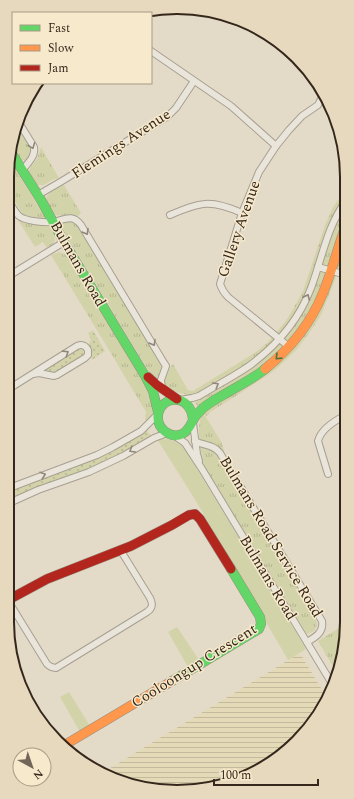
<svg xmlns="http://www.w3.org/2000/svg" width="354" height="799" font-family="Spectral,serif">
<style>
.farmland{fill:url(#farmland-rules)}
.grass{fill:url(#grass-tufts)}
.park{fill:#d3d3a9}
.garden{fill:url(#garden-dots)}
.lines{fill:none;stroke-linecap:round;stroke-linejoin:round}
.street-casing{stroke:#a79f92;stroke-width:8}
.fast-casing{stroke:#978f82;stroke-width:10}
.slow-casing{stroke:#978f82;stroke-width:10}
.jam-casing{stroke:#978f82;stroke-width:10}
.street{stroke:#eae5da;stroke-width:6}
.fast{stroke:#63d668;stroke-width:9}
.slow{stroke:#ff974d;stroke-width:9}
.jam{stroke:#b3261e;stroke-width:9}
.oneway{stroke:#90867a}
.oneway2{stroke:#4a763e}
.labels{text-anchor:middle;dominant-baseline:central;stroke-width:3;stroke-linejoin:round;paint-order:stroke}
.street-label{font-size:15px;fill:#35271b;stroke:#f6e9cc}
.rim{fill:none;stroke:#35271b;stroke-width:2}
</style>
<defs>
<pattern id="farmland-rules" width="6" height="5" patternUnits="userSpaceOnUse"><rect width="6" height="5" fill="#e4dab8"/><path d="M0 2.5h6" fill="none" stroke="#c4bb9e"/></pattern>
<pattern id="grass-tufts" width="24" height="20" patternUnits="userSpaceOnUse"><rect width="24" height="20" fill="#d3d3a9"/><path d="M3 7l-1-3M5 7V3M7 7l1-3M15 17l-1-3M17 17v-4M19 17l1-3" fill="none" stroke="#b6b591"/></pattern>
<pattern id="garden-dots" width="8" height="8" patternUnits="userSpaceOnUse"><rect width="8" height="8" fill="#d3d3a9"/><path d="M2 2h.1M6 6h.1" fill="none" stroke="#b6b591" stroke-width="1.8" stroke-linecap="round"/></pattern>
</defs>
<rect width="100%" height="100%" fill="#e3dbc8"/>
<!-- farmland -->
<path class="farmland" d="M 300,653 L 327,698 L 305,734 L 262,769 L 199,791 L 144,789 L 102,773 Z"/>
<!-- grass -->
<g class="grass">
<path d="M 17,125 C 20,130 23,134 26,139 C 31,148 36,154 25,161 L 21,160 L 13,147 Z"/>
<path d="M 41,147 L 59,178 L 52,180 L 44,185 L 37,185 L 33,180 L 29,171 L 30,168 L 37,159 Z"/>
<path d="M 10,161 L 46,219 L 23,215 L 7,188 L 7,177 Z"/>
<path d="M 64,185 L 81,213 L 77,217 C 70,215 63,216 56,215 C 39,198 46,193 64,185 Z"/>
<path d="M 346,189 L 346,244 L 335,280 L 321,315 L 312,329 L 297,349 L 287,359 L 275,370 L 236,396 L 210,412 L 207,416 L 204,414 L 222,443 L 230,476 L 316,619 C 318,627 316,632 307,634 L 204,466 C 201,449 195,428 203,412 L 199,408 L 189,395 C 183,394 165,391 165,382 C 165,380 166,377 167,375 C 169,370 169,368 173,364 L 188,390 L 193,391 L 256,352 L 268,342 L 285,322 L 292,311 L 303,291 L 325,225 L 333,207 Z"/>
<path d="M 18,220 L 29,224 L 50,227 C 56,236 58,244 47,248 L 43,242 L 35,247 Z"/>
<path d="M 70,221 L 77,223 L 162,363 L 163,368 L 159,380 L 155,378 L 151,375 L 62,228 L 61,225 L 63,222 Z"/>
<path d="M 59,252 L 65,254 L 68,257 L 148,389 C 154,403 158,409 147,422 L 145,419 L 146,412 L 109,350 L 51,255 L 56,253 Z"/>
<path d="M 347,623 L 337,673 L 318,641 Z"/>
</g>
<!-- park -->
<g class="park">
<path d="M 157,439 C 170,439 176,439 185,449 L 306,649 L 288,660 L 196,501 Z"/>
<path d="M 177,627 L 199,660 L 188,667 L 168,632 Z"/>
<path d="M 69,692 L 90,726 L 80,732 L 60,697 Z"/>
</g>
<!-- garden -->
<g class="garden">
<path d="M 93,330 L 105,351 L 92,360 L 87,345 L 90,342 L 91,339 L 88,333 Z"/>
<path d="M 78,348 L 82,349 L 84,352 L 83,355 L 53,374 L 47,373 L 46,371 L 48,366 Z"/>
<path d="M 147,430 L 151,436 L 101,464 L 7,501 L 7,494 L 36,481 L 68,470 L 100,457 L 124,444 Z"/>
</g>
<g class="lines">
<defs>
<g id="street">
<path d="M 151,51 L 231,106 L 276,146"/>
<path d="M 18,121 L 34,147 C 36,157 27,163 22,171"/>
<path d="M 38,195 L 62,181 L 168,116 L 176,108 L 194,81"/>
<path d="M 7,198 C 11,204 14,211 19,216 C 25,221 45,223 53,222 C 64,220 72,213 81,225 L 164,363 L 166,366 L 161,380 L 162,388"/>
<path d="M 170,215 C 201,202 210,199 242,213"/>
<path d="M 318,267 L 346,275"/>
<path d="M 7,277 L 64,242"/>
<path d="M 288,346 L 228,297 C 224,293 222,290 220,284 L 242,213 L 259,172 L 276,146 L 289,130 L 302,116 L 318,105 L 321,99 L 323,93"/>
<path d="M 7,390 L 77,346 C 82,344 85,345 88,350 L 88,355 L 85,358 L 57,375 L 54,376 L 39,373 L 33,374"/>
<path d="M 180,400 L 192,398 L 199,396 C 215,386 233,377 249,366 C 276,346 299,320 311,288 C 322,259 327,226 346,201"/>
<path d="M 193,423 L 197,454 L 199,461"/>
<path d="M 175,436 L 185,443 L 202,469 L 334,687"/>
<path d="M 195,441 C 204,446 213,444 220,453 L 322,621 C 324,632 316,637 307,642"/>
<path d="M 328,474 L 318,441 C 321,429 336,420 346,415"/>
<path d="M 7,489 L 20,484 L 97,455 L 113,447 L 141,431 L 157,415"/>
<path d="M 7,504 L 38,490 L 89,472 L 123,456 L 154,438 L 167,433"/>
<path d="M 7,599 L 47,664 C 50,667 52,668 56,668 L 147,612 C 153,608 153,604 150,598 L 121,551"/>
</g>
<g id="fast">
<path d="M 12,154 L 41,200 L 64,242 L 144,374 L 153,391 L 158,412"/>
<path d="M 193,420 C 191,391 157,396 158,418 C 158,429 171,439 182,434 C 189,431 191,423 195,417 C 197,414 200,411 203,408 C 209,403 216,399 223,395 C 238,386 253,379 265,369"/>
<path d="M 172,681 L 259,629 L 261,624 L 260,617 L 231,569"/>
</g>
<g id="slow">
<path d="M 265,369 C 291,348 311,323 323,293 C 332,271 338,247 346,225"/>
<path d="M 63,746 L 172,681"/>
</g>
<g id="jam">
<path d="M 148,377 L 157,385 L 177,399"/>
<path d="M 8,600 L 47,579 L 131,546 L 172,525 L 189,515 L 195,514 L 200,519 L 231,569"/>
</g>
</defs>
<!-- street casing -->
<use href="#street" class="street-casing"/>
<!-- fast casing -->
<use href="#fast" class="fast-casing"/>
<!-- slow casing -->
<use href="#slow" class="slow-casing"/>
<!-- jam casing -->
<use href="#jam" class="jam-casing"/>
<!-- street -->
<use href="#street" class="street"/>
<!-- fast -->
<use href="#fast" class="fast"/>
<!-- slow -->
<use href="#slow" class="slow"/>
<!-- jam -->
<use href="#jam" class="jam"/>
</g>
<!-- one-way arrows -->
<defs><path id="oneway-chevron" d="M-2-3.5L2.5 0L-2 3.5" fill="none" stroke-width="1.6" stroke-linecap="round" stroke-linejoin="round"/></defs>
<g class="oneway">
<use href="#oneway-chevron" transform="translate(32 146) rotate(69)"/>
<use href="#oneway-chevron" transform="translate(86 232) rotate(59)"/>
<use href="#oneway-chevron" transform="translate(307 297) rotate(-65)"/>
<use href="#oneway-chevron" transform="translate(153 343) rotate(59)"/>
<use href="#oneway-chevron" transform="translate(66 353) rotate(-32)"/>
<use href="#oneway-chevron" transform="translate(216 385) rotate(-31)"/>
<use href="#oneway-chevron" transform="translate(132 450) rotate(149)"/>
<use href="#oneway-chevron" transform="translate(43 475) rotate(-19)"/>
</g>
<use class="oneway2" href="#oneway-chevron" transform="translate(278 357) rotate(136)"/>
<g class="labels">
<!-- street labels -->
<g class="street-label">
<text transform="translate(121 144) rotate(-33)">Flemings Avenue</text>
<text transform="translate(239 229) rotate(-71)">Gallery Avenue</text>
<text transform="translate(78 264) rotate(60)">Bulmans Road</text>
<text transform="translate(271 537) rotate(59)">Bulmans Road Service Road</text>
<text transform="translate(268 578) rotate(59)">Bulmans Road</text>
<text transform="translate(194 666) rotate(-32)">Cooloongup Crescent</text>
</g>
</g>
<!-- crop -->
<path d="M0 0H354V799H0ZM177 14H177A163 163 0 0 1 340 177V622A163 163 0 0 1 177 785H177A163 163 0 0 1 14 622V177A163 163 0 0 1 177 14Z" fill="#e7d9be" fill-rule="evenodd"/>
<path class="rim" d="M177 14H177A163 163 0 0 1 340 177V622A163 163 0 0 1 177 785H177A163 163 0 0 1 14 622V177A163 163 0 0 1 177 14Z"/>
<!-- legend -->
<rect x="12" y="12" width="140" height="72" fill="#f6e9cc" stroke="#a99b85"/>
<rect x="20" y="25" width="20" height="6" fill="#63d668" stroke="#a99b85"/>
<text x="48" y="32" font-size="12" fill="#35271b">Fast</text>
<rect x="20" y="45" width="20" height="6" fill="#ff974d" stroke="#a99b85"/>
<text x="48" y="52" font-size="12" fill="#35271b">Slow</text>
<rect x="20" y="65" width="20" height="6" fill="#b3261e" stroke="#a99b85"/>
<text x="48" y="72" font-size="12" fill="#35271b">Jam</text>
<!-- north arrow -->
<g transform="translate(32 767) rotate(140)"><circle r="19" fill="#f6e9cc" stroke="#a99b85"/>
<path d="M0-3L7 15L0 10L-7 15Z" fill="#726658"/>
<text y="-6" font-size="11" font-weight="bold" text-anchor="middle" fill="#35271b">N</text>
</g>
<!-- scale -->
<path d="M214 779v6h104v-6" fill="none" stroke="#35271b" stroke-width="2"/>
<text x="220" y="779" font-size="12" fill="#35271b" stroke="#f6e9cc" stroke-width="3" paint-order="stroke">100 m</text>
</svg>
